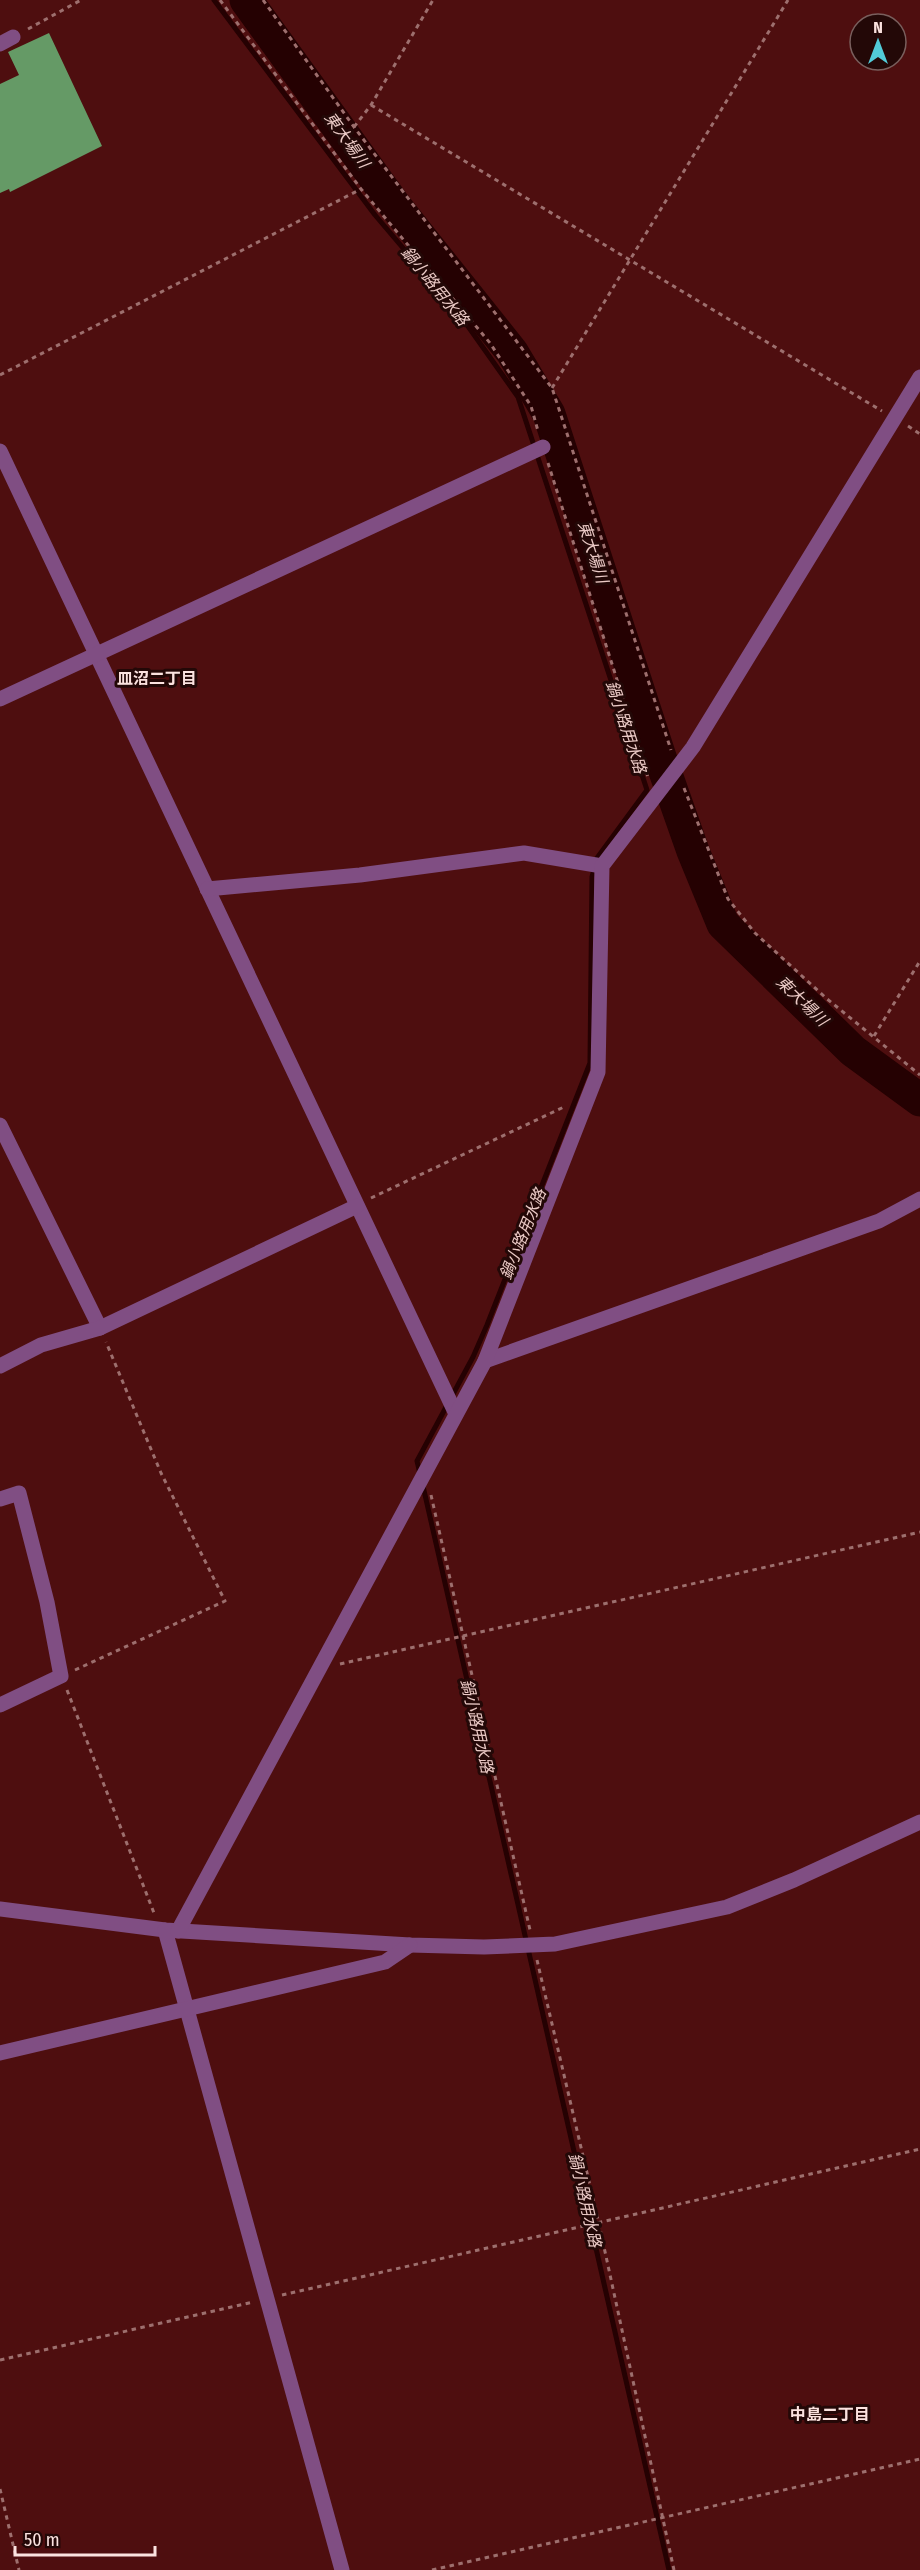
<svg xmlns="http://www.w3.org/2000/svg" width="920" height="2570" font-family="'Fira Sans Condensed','Noto Sans JP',sans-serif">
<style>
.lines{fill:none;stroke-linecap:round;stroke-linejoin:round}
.stream{stroke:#250102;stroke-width:5}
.river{stroke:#250102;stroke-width:33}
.building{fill:#659a66}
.path{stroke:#9d6f6e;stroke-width:3;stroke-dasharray:4.5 4.5;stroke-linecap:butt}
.minor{stroke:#804e83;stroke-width:15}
.tertiary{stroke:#804e83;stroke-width:15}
.labels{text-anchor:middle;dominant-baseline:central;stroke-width:6;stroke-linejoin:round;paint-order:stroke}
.water-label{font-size:16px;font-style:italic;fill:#ebcac6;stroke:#230807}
.neighbourhood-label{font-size:16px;font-weight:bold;fill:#fbe2df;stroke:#230807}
</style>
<rect width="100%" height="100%" fill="#4e0e0f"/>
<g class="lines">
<!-- stream -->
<g class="stream">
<path d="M 214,0 L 375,215 L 460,315 L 518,397 L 647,790 L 597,858 L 592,877 L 590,1063 L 487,1325 L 473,1357 L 417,1461 L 420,1474"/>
<path d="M 423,1486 L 669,2570"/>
</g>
<!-- river -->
<path class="river" d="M 246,0 L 393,203 L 512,352 L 549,414 L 661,760 L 693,851 L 723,924 L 853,1051 L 920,1100"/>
</g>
<!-- building -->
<path class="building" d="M 49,33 L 102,146 L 10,192 L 9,189 L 0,193 L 0,84 L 19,75 L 8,52 Z"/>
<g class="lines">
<!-- path -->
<g class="path">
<path d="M 220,0 L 361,189 L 490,343 L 531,406 L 538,431"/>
<path d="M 263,0 L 354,127 L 552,388 L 671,750"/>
<path d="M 28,29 L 81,0"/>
<path d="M 371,105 L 882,411"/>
<path d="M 354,127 L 371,105 L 433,0"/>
<path d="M 0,375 L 361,189"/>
<path d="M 552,388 L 788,0"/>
<path d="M 908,426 L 920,434"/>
<path d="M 548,463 L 648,777"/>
<path d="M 684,788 L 728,899 L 755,933 L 826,998 L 920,1075"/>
<path d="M 874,1036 L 920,961"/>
<path d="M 371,1198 L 566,1106"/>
<path d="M 431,1495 L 530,1930"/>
<path d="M 340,1664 L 920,1532"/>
<path d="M 75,1670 L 225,1601 L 161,1473 L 106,1342"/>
<path d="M 67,1690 L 154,1913"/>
<path d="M 537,1960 L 599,2224 L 674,2570"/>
<path d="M 282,2295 L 920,2149"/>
<path d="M 0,2360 L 253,2302"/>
<path d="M 0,2489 L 19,2570"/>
<path d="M 432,2570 L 920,2459"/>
</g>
<!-- minor -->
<g class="minor">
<path d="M 0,44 L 13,37"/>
<path d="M 0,451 L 456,1414"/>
<path d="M 0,699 L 543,447"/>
<path d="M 207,889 L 360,875 L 524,853 L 602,866"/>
<path d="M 0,1125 L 100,1328"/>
<path d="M 485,1361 L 879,1221 L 920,1199"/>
<path d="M 0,1366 L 41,1345 L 100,1328 L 357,1206"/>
<path d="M 0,1499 L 19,1493 L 47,1602 L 61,1676 L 0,1705"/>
<path d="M 0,1909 L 165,1930 L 410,1945 L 484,1947 L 555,1944 L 727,1907 L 794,1880 L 920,1822"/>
<path d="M 165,1930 L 342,2570"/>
<path d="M 178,1931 L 485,1361 L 598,1072 L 602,866 L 693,747 L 920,377"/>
</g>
<!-- tertiary -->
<path class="tertiary" d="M 0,2053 L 385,1962 L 410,1945"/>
</g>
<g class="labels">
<!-- water labels -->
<g class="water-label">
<text transform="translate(347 140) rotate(54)">東大場川</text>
<text transform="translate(435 286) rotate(51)">鍋小路用水路</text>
<text transform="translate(593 552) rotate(72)">東大場川</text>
<text transform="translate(626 727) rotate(72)">鍋小路用水路</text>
<text transform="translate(802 1001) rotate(44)">東大場川</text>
<text transform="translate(523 1234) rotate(-68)">鍋小路用水路</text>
<text transform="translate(477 1726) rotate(77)">鍋小路用水路</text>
<text transform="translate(585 2200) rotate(77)">鍋小路用水路</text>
</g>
<!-- neighbourhood labels -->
<g class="neighbourhood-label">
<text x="157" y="678">皿沼二丁目</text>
<text x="830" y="2414">中島二丁目</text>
</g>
</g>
<!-- north arrow -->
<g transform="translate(878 42)"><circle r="28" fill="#230807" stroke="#795f5d" stroke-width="1.5"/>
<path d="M0-4.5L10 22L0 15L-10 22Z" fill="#52cbd8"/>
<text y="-9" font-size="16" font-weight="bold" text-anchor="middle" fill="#fbe2df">N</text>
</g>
<!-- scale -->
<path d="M15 2546v9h140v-9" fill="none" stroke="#fbe2df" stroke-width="3"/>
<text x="24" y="2546" font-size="18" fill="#fbe2df" stroke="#230807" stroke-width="4.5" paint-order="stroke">50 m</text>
</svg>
